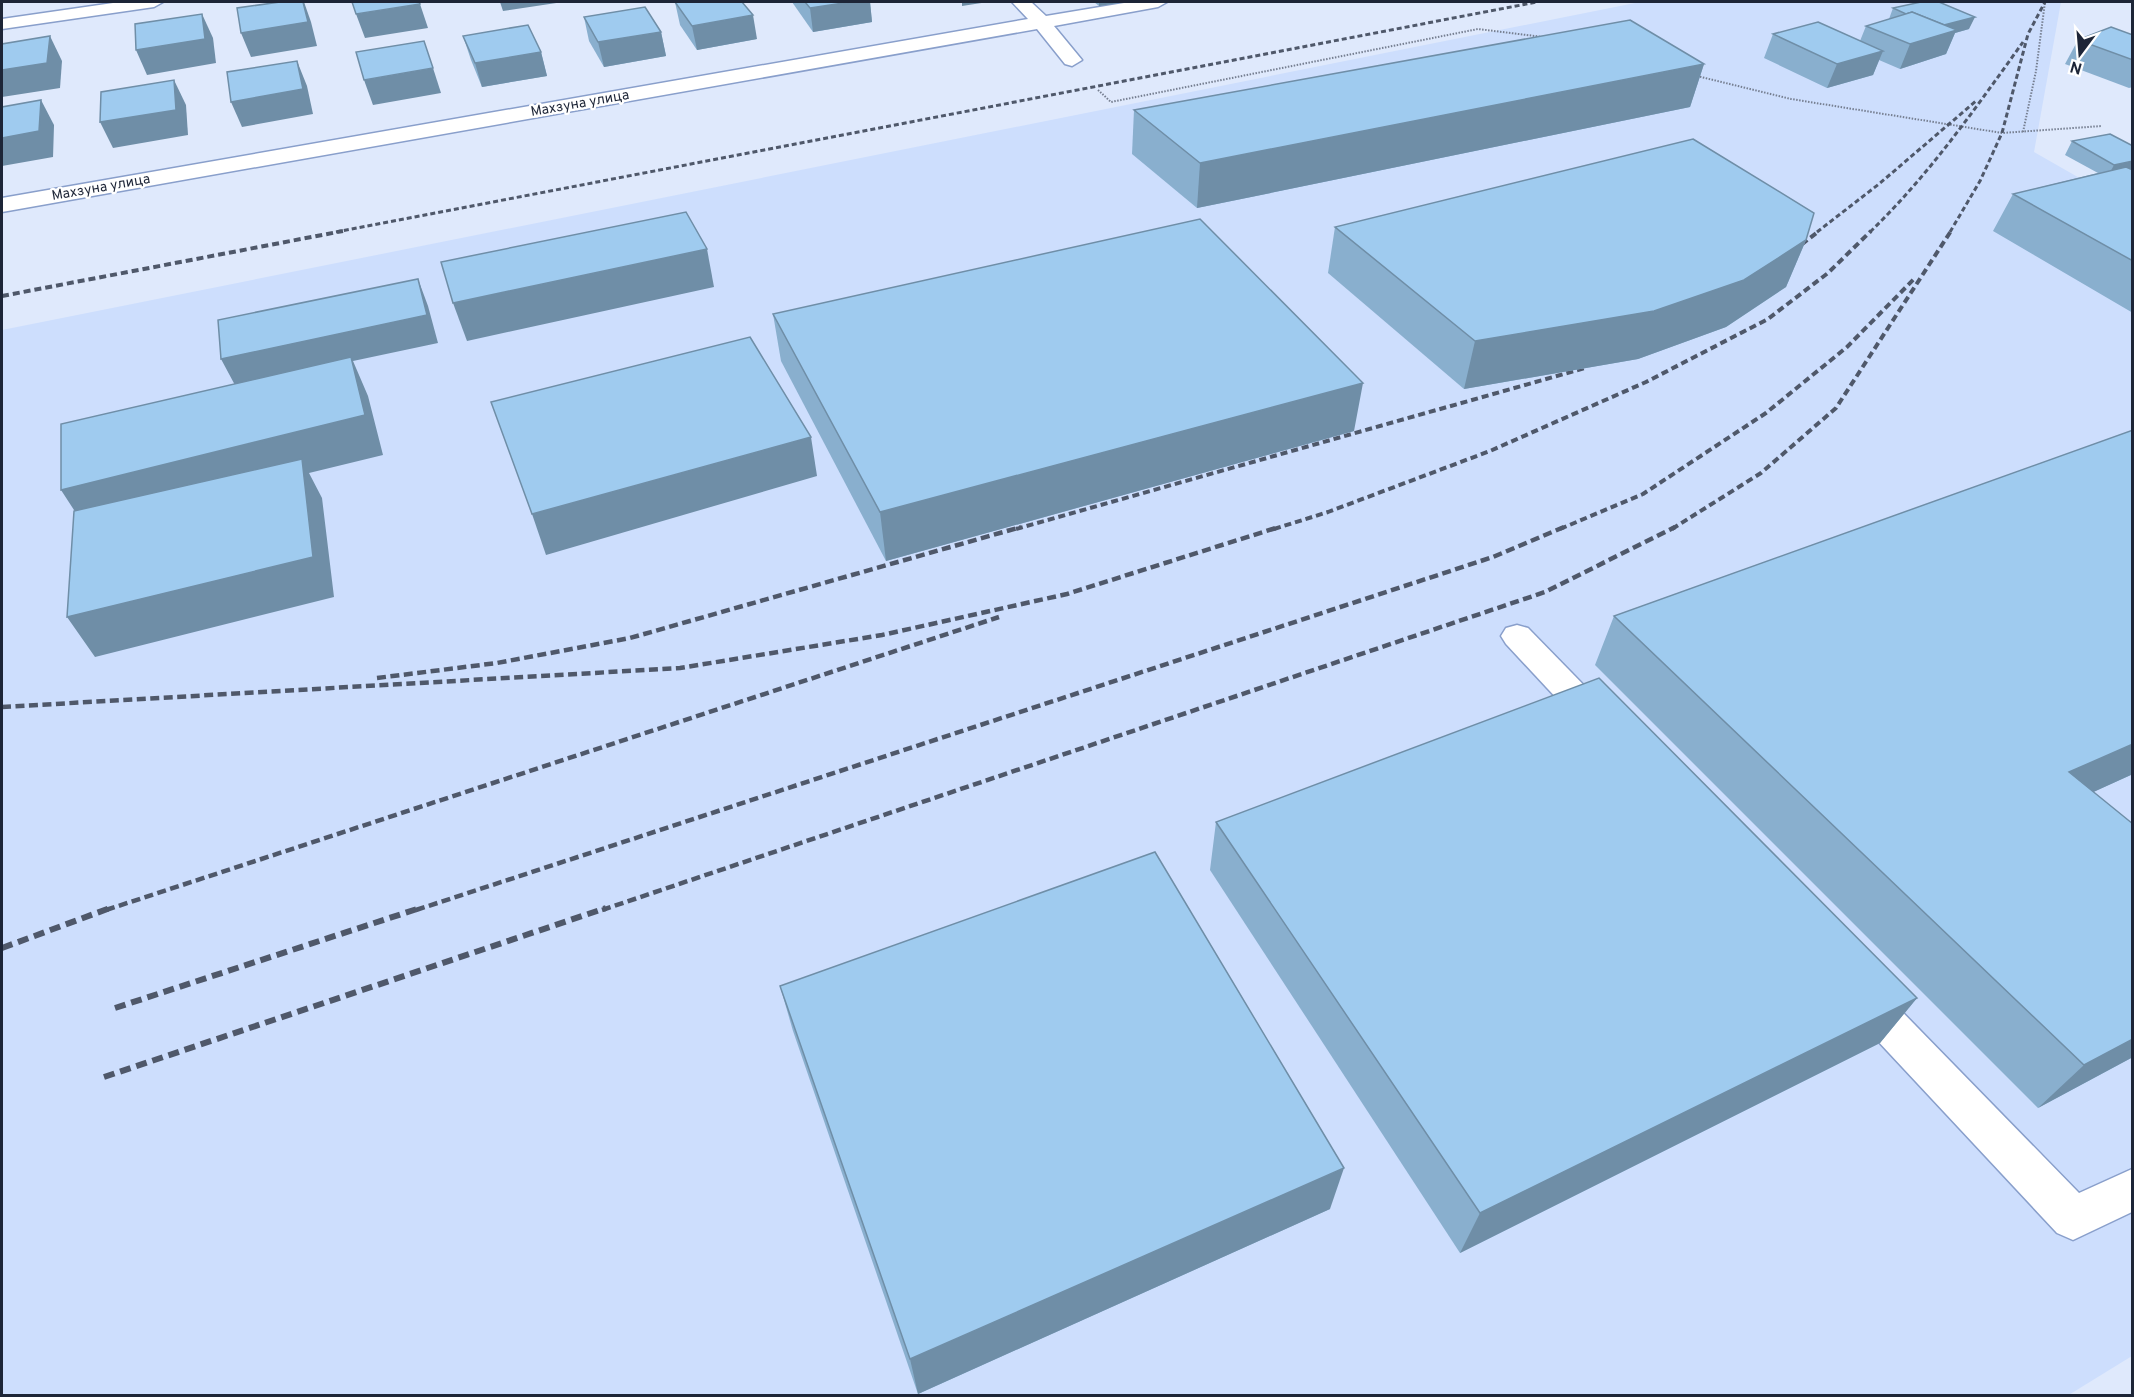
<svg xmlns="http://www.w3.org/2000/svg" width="2134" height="1397" font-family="Overpass,sans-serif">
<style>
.built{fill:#cddefd}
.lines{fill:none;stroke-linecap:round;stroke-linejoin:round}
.minor-casing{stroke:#899fcb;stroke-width:3}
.path{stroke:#767f91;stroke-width:2;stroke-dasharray:1.5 1.5;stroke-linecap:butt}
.minor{fill:#fff;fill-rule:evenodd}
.rail-far3{stroke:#4f586a;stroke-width:3;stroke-dasharray:5 3;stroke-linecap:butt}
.rail-far2{stroke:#4f586a;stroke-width:4;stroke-dasharray:7 4;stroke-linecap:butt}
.rail-far1{stroke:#4f586a;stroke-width:4.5;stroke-dasharray:9 4.5;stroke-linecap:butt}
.rail{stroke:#4f586a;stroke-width:6;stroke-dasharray:11 6;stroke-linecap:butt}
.wall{fill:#89afce}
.shaded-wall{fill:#6f8ea7}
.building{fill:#9fcbef;stroke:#6f8ea7;stroke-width:1.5}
.labels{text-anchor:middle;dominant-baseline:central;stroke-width:4.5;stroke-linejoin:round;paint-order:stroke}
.far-street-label{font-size:14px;fill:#1d2537;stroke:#fff}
</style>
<rect width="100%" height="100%" fill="#dfe9fc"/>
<!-- built -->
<path class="built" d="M 1640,2 L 2061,2 L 2034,152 L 2132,208 L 2132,1356 L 2067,1396 L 2,1396 L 2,330 Z"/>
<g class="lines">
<defs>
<g id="minor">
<path d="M 120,2 L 163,2 L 154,7 L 2,29 L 2,19 Z"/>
<path d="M 1012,2 L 1031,2 L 1046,16 L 1130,2 L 1167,2 L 1158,7 L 1054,26 L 1082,60 L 1072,66 L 1065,64 L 1037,29 L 2,212 L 2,198 L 1028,19 Z"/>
<path d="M 1517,625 L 1528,628 L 1611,713 L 1616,722 L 1611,731 L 1599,734 L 1587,731 L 1506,644 L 1501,636 L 1506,628 Z"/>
<path d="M 1861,979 L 1875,984 L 2079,1193 L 2132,1169 L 2132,1212 L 2073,1240 L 2057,1233 L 1847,1008 L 1841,996 L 1847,984 Z"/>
</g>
</defs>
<!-- minor casing -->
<use href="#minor" class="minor-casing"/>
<!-- path -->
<g class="path">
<path d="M 1697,76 L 1791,99 L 2002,133 L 2102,126"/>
<path d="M 1098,90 L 1111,102 L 1478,29 L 1543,37"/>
<path d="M 2023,132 L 2036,71 L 2045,2"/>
</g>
<!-- minor -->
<use href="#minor" class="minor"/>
<!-- rail-far3 -->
<g class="rail-far3">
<path d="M 336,232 L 1537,2"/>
<path d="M 1817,232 L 1879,184 L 1976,101"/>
<path d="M 1870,232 C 1929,175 1975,109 2023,42"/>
<path d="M 1950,232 L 1980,181 L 2002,133 L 2028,34 L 2045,2"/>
</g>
<!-- rail-far2 -->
<g class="rail-far2">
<path d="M 1793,251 L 1819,231"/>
<path d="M 2,296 L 343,231"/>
<path d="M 1016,529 L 1585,368"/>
<path d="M 1274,529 L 1328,512 L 1490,451 L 1646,382 L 1768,319 L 1828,273 L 1871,231"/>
<path d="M 1560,529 L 1643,494 L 1766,413 L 1847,347 L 1914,279"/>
<path d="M 1672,529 L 1761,473 L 1836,408 L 1951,231"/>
</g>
<!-- rail-far1 -->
<g class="rail-far1">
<path d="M 377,678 L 497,663 L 630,638 L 1021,527"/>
<path d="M 2,707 L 680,668 L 882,635 L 1067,594 L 1279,527"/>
<path d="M 106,910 L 999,617"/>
<path d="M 416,910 L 1493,557 L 1564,527"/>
<path d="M 602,910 L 1545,592 L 1675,527"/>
</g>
<!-- rail -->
<g class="rail">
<path d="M 2,948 L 110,908"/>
<path d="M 115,1008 L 420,908"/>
<path d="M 104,1077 L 606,908"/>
</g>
</g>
<!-- wall -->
<g class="wall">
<path d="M 675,2 L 757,39 L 697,50 L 680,25 Z"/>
<path d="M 792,2 L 870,2 L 872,22 L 813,32 Z"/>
<path d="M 1094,2 L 1125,2 L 1099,6 Z"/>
<path d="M 1893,8 L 1969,29 L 1955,33 L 1946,54 L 1900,69 L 1879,60 L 1873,75 L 1827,88 L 1764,58 L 1773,34 L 1860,41 L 1866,26 L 1889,19 Z"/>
<path d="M 584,17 L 661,32 L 666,56 L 604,67 L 589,41 Z"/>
<path d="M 2133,35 L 2133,87 L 2129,88 L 2065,64 L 2078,40 Z"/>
<path d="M 463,36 L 541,52 L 547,76 L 482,87 L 471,60 Z"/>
<path d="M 1704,64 L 1690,107 L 1197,208 L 1132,154 L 1134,110 Z"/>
<path d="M 2072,141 L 2133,146 L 2133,313 L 1993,231 L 2013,194 L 2098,173 L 2065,155 Z"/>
<path d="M 1335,227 L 1806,240 L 1786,287 L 1726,327 L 1638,359 L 1464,389 L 1328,273 Z"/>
<path d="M 773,314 L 1354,431 L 886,561 L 781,361 Z"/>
<path d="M 2133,430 L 2133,774 L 2093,792 L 2133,824 L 2133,1057 L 2038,1108 L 1595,665 L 1614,616 Z"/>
<path d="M 1216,822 L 1917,998 L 1880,1043 L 1460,1253 L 1210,870 Z"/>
<path d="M 780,986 L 1330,1209 L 918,1394 L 793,1031 Z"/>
</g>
<!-- shaded-wall -->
<g class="shaded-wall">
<path d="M 304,2 L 311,22 L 317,46 L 251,57 L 241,33 Z"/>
<path d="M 500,2 L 563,2 L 503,11 Z"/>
<path d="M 850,2 L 870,2 L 872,22 L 813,32 L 810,8 Z"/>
<path d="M 962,2 L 988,2 L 962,6 Z"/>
<path d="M 1099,2 L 1125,2 L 1099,6 Z"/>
<path d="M 420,4 L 428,28 L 365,38 L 356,14 Z"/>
<path d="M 202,14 L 213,38 L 216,63 L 147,75 L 136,50 Z"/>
<path d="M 753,15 L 757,39 L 697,50 L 692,26 Z"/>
<path d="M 1975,17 L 1969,29 L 1955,33 L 1946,54 L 1900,69 L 1910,44 L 1935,27 Z"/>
<path d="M 661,32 L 666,56 L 604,67 L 598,42 Z"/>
<path d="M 50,36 L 62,61 L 60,88 L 2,97 L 2,70 Z"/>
<path d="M 1883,51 L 1873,75 L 1827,88 L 1837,64 Z"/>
<path d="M 541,52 L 547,76 L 482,87 L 475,63 Z"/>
<path d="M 297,61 L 307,86 L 313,114 L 242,127 L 231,102 Z"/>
<path d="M 1704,64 L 1690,107 L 1197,208 L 1200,163 Z"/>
<path d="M 433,68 L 441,93 L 373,105 L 364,80 Z"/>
<path d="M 174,80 L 186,105 L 188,135 L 113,148 L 100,122 Z"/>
<path d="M 41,100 L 54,125 L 53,157 L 2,166 L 2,138 Z"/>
<path d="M 2133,161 L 2133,173 L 2107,178 L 2114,165 Z"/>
<path d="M 1806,240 L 1786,287 L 1726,327 L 1638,359 L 1464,389 L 1475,341 Z"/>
<path d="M 707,249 L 714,287 L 467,341 L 453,303 Z"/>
<path d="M 418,279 L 428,306 L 438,343 L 353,361 L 368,396 L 383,455 L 309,473 L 322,498 L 334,597 L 95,657 L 67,617 L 87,530 L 61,490 L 236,387 L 221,359 Z"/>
<path d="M 1363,383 L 1354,431 L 886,561 L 880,512 Z"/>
<path d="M 811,437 L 817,476 L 546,555 L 532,514 Z"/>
<path d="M 2133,744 L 2133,774 L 2030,821 L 2069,772 Z"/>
<path d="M 1917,998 L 1880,1043 L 1460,1253 L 1480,1213 Z"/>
<path d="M 2133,1039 L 2133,1057 L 2038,1108 L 2084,1065 Z"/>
<path d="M 1344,1168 L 1330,1209 L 918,1394 L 910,1359 Z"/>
</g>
<!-- building -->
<g class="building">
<path d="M 280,2 L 303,2 L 308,22 L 241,33 L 237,8 Z"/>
<path d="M 352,2 L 419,2 L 420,4 L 356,14 Z"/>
<path d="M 675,2 L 742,2 L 753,15 L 692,26 Z"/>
<path d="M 805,2 L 850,2 L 810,8 Z"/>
<path d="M 1921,2 L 1939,2 L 1975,17 L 1944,25 L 1912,12 L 1906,14 L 1893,8 Z"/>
<path d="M 645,7 L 661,32 L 598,42 L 584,17 Z"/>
<path d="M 1912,12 L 1957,30 L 1910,44 L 1866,26 Z"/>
<path d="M 202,14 L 205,39 L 136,50 L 135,24 Z"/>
<path d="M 1630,20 L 1704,64 L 1200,163 L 1134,110 Z"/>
<path d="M 1818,22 L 1883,51 L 1837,64 L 1773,34 Z"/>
<path d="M 528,25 L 541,52 L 475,63 L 463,36 Z"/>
<path d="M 2111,27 L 2133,35 L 2133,60 L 2078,40 Z"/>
<path d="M 50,36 L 47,63 L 2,70 L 2,44 Z"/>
<path d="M 424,41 L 433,68 L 364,80 L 356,52 Z"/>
<path d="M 297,61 L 303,89 L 231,102 L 227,72 Z"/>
<path d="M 174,80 L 176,110 L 100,122 L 101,92 Z"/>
<path d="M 41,100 L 39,131 L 2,138 L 2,107 Z"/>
<path d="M 2110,134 L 2133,146 L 2133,161 L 2114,165 L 2072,141 Z"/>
<path d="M 1693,139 L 1814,213 L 1806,240 L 1744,280 L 1654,311 L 1475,341 L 1335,227 Z"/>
<path d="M 2126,167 L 2133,170 L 2133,261 L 2013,194 Z"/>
<path d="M 686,212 L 707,249 L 453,303 L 441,262 Z"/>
<path d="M 1200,219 L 1363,383 L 880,512 L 773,314 Z"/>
<path d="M 418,279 L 427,315 L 221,359 L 218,320 Z"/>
<path d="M 750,337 L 811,437 L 532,514 L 491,402 Z"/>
<path d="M 351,357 L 365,415 L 61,490 L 61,424 Z"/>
<path d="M 2133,430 L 2133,744 L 2069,772 L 2133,824 L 2133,1039 L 2084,1065 L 1614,616 Z"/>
<path d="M 302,459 L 313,557 L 67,617 L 74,511 Z"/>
<path d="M 1599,678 L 1917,998 L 1480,1213 L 1216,822 Z"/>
<path d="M 1155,852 L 1344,1168 L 910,1359 L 780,986 Z"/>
</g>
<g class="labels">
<!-- far-street labels -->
<g class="far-street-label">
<text transform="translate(580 104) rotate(-10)">Махзуна улица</text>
<text transform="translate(101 188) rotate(-10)">Махзуна улица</text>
</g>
</g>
<!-- border -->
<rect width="2134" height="1397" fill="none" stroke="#1d2537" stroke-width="6"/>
<!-- north arrow -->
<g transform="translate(2080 54) rotate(196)" stroke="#ffffff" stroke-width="4.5" paint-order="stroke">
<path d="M0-4.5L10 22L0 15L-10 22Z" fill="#1d2537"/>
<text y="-9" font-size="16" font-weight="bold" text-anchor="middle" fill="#1d2537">N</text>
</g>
</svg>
